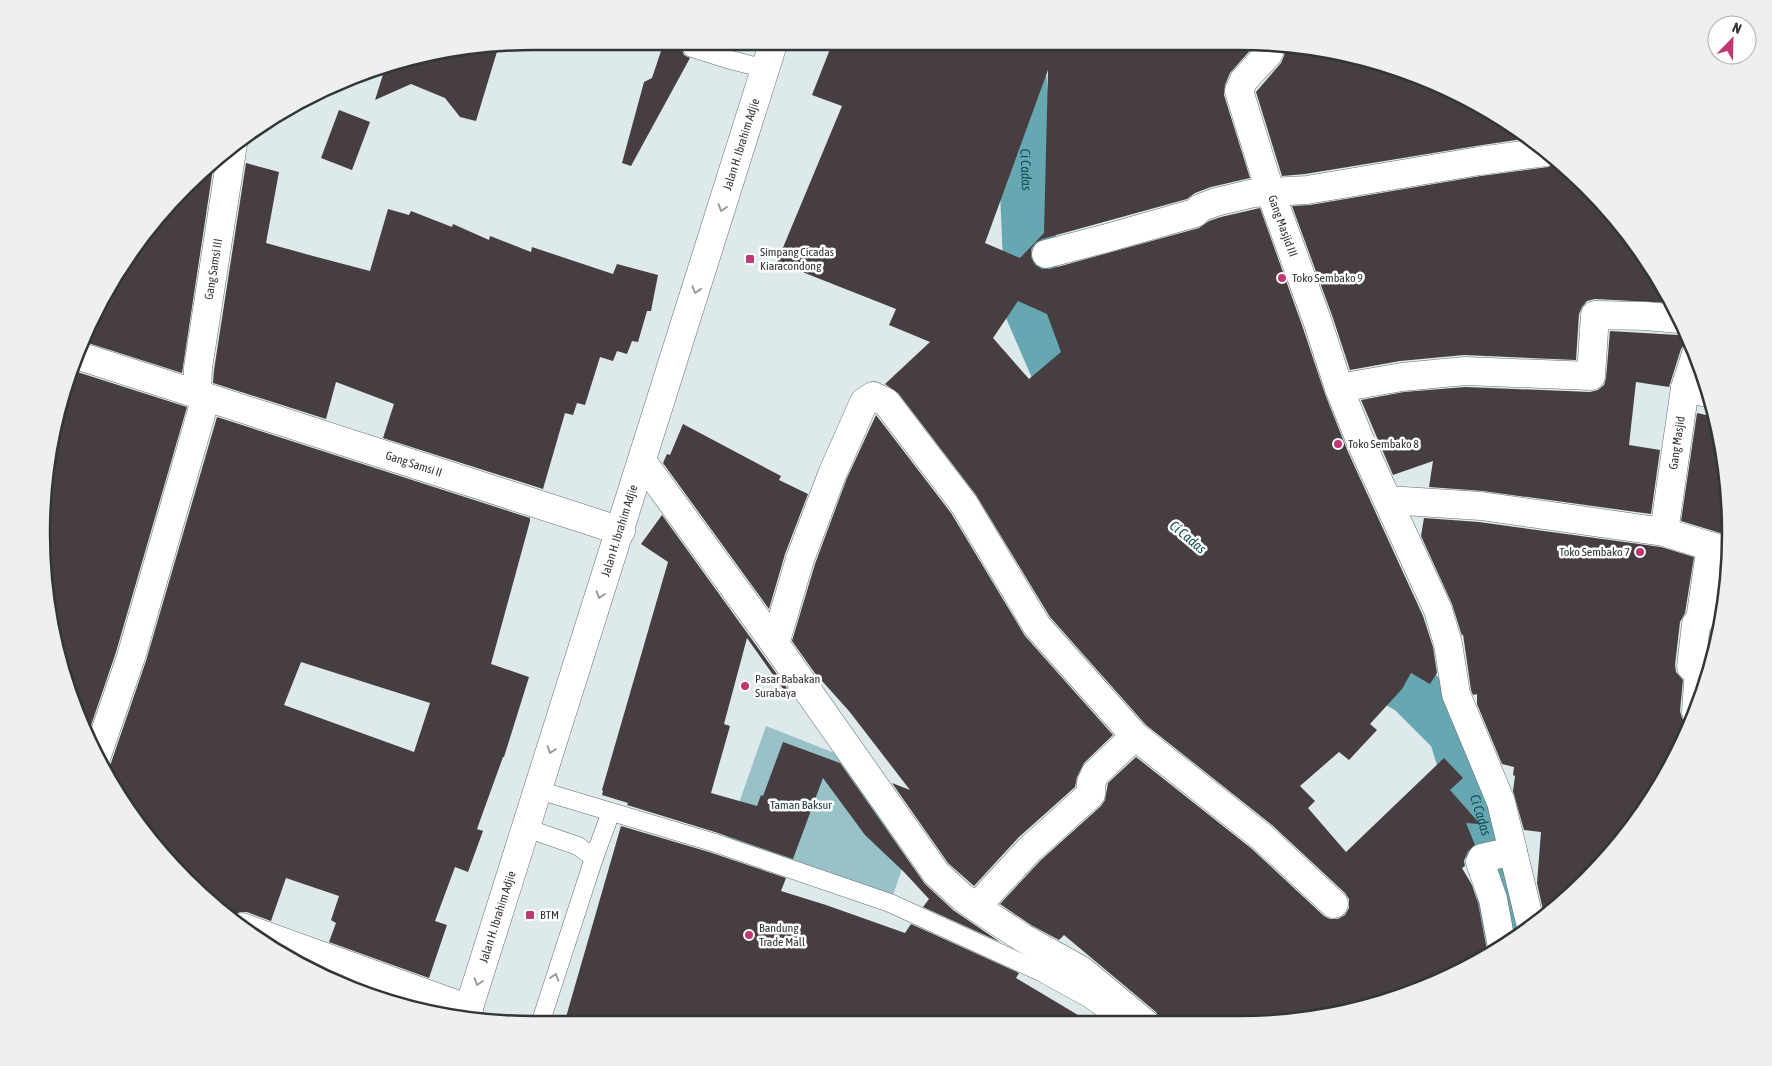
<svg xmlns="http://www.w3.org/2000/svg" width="1772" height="1066" font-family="'Asap Condensed',sans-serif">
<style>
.green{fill:#98c2c8}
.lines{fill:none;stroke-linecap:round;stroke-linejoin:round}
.river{stroke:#66a7b1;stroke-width:54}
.building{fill:#473e41;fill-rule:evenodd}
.lane-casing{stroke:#636e6f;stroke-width:19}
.street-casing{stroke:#636e6f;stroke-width:29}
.primary-casing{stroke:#636e6f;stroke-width:29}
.lane{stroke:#fff;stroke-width:18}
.street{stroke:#fff;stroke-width:28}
.primary{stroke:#fff;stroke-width:28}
.oneway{stroke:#989a9a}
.poi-dot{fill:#c13772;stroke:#fff;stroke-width:2}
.labels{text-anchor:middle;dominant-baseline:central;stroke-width:5;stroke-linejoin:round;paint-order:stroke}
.street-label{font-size:12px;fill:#313636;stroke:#fff}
.poi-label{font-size:12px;fill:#313636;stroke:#fff;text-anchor:start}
.park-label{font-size:12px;fill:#18393e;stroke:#fff}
.water-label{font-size:14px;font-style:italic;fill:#144e55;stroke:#fff}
.rim{fill:none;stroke:#313636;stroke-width:2.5}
</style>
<rect width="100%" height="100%" fill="#dde9eb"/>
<!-- green -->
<path class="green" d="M 766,726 L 837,754 L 906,857 L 892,898 L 726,840 Z"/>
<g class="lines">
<!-- river -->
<g class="river">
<path id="s1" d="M 1018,61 L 1025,143 L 1032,310 L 1073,405 L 1086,424"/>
<path id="s2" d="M 1339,649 L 1411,688 L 1455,732 L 1500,877 L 1513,939"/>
</g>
</g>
<!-- building -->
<g class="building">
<path d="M 1255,42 L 1254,46 L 1230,73 L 1225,85 L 1224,95 L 1250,178 L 1211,187 L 1195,193 L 1187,199 L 1042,239 L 1035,243 L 1031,249 L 1031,257 L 1035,265 L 1042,269 L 1050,269 L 1199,228 L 1209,221 L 1221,217 L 1260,208 L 1303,328 L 1325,394 L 1348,452 L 1423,616 L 1433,647 L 1437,673 L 1430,684 L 1411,673 L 1402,689 L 1370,724 L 1377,730 L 1349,760 L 1339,752 L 1300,786 L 1315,801 L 1308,808 L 1346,852 L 1444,758 L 1463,778 L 1450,790 L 1480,824 L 1466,823 L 1475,845 L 1468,851 L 1464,861 L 1465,866 L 1462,868 L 1472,885 L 1478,903 L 1487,950 L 1489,956 L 1397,999 L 1271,1024 L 1163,1024 L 1156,1012 L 1064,935 L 1059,940 L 1031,925 L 1000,904 L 1041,860 L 1101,806 L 1105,800 L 1108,783 L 1136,757 L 1252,849 L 1324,916 L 1330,919 L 1338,919 L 1345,915 L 1349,908 L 1349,899 L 1345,893 L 1272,825 L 1146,725 L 1050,617 L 976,495 L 898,393 L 885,384 L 930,342 L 889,325 L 896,309 L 777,262 L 842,106 L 812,95 L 832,44 ZM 1048,70 L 1044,233 L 1020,258 L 985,243 ZM 1018,301 L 1047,314 L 1061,352 L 1029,379 L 993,338 Z"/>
<path d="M 499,45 L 476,121 L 460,117 L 445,98 L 411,84 L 375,100 L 386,65 L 469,46 Z"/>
<path d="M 663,45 L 682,45 L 682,50 L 684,55 L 690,58 L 631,166 L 622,163 L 644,82 L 652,78 Z"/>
<path d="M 1286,45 L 1397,67 L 1512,124 L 1530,138 L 1476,146 L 1305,174 L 1282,176 L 1256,92 L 1281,63 L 1284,56 Z"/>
<path d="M 339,110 L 370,122 L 352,170 L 321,158 Z"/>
<path d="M 214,162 L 182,373 L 85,342 L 87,338 L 83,337 L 92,315 L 143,234 Z"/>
<path d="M 1558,162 L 1587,185 L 1648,260 L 1671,303 L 1595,299 L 1587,301 L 1582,307 L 1579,314 L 1576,360 L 1464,355 L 1400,361 L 1350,370 L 1333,318 L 1292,206 L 1310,205 L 1481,176 L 1548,167 Z"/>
<path d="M 246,163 L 279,172 L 266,243 L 313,256 L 370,271 L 388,209 L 409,215 L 411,211 L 452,227 L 453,224 L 489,240 L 490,236 L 531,252 L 532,247 L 613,274 L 617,264 L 658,275 L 651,311 L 647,311 L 638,342 L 632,341 L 627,354 L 617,351 L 613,361 L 600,357 L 585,405 L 577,403 L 573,415 L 565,413 L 543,489 L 383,438 L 394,404 L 336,382 L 326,419 L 213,383 L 214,370 Z"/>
<path d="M 1610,331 L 1678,335 L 1687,332 L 1688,335 L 1687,341 L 1681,349 L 1669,387 L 1636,382 L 1629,445 L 1660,450 L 1651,514 L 1483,491 L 1429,487 L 1433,461 L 1393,475 L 1361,400 L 1404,392 L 1465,387 L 1590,392 L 1598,390 L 1604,385 L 1606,378 Z"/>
<path d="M 74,371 L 187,407 L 116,652 L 87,737 L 67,691 L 51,629 L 41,533 L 46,469 L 60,408 Z"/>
<path d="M 1697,413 L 1715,417 L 1721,437 L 1730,536 L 1681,521 Z"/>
<path d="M 876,415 L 951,513 L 1025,636 L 1113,735 L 1084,763 L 1077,777 L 1075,787 L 1019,837 L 974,886 L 948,863 L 892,783 L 910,790 L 849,711 L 814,672 L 792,641 L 815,564 L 847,478 Z"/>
<path d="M 217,417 L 530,518 L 530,521 L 491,664 L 529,677 L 504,757 L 503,757 L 477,829 L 483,831 L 468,872 L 455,867 L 435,921 L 447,925 L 429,978 L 329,942 L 336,923 L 331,920 L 339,896 L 286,878 L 271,921 L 247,912 L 240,912 L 230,918 L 185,881 L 143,832 L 105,771 L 111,763 L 146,661 ZM 301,662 L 430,703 L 414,752 L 284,705 Z"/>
<path d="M 683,424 L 781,476 L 779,480 L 808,494 L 785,554 L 769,609 L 663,463 L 667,454 L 670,455 Z"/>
<path d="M 662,515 L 789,691 L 786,693 L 747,638 L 724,724 L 730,726 L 711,793 L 757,806 L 761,795 L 763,796 L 783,742 L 840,763 L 925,884 L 953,910 L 1000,942 L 923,907 L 929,899 L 904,872 L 865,835 L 823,778 L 793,859 L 715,832 L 627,805 L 628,803 L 602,795 L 603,791 L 602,790 L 668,562 L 641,544 Z"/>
<path d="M 1424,518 L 1479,522 L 1661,547 L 1694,557 L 1685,613 L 1680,622 L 1675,665 L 1676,672 L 1683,680 L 1680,711 L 1682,718 L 1686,724 L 1684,739 L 1648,806 L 1563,903 L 1551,911 L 1543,910 L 1537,883 L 1541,832 L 1524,830 L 1513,791 L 1515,776 L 1513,775 L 1514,767 L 1502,764 L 1477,704 L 1477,694 L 1473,695 L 1471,690 L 1463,634 L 1462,636 L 1452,604 L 1421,536 Z"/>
<path d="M 1724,567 L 1727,567 L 1721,629 L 1712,661 L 1708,658 L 1711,631 L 1715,622 Z"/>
<path d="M 621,826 L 709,852 L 786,878 L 781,891 L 826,905 L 905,933 L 911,924 L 1019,973 L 1016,978 L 1093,1024 L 564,1024 Z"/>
<path d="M 322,972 L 354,984 L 352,988 Z"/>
</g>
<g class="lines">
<defs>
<g id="lane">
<path d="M 692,48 L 727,59 L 766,69"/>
<path d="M 538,790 L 712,842 L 890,903 L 1041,972 L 1090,999 L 1123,1024"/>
<path d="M 526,828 L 578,846 L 594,858 L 540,1024"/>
<path d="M 594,858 L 611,812"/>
</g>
<g id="street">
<path id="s3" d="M 1271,42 L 1269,53 L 1244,80 L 1239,91 L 1270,191 L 1318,323 L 1339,388 L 1362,445 L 1438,610 L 1448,644 L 1456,694 L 1501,802 L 1531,926"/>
<path d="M 1046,254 L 1107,238 L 1195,213 L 1200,208 L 1216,202 L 1254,193 L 1307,190 L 1479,161 L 1546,152"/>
<path id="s4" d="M 76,355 L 621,531"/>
<path d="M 1339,388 L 1402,377 L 1465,371 L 1591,376 L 1595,315 L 1646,316 L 1679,319"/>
<path d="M 1685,388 L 1708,393"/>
<path id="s5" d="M 197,394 L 198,368 L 233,144"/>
<path d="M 642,461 L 775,644 L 936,873 L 962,897 L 976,907 L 1023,938 L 1081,970 L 1146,1024"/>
<path d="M 1388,500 L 1481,506 L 1664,532 L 1729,552"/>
<path id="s6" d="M 1664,532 L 1685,388 L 1696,354"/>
<path d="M 775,644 L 800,559 L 833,472 L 864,402 L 873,396 L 886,402 L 964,504 L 1037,626 L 1135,736 L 1262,837 L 1334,904"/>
<path d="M 1696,712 L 1699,670 L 1691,667 L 1696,624 L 1700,620 L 1711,546"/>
<path d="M 96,758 L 131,657 L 206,397"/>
<path d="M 976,907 L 1030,849 L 1091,794 L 1091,783 L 1095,774 L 1135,736"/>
<path d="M 242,927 L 469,1009"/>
<path d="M 1502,947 L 1493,899 L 1480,862 L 1482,858 L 1513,851"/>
</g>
<g id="primary">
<path id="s7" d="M 466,1017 L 773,44"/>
</g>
</defs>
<!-- lane casing -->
<use href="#lane" class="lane-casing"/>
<!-- street casing -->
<use href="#street" class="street-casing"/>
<!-- primary casing -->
<use href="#primary" class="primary-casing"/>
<!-- lane -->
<use href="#lane" class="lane"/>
<!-- street -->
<use href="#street" class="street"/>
<!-- primary -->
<use href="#primary" class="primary"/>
</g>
<!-- one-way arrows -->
<defs><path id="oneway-chevron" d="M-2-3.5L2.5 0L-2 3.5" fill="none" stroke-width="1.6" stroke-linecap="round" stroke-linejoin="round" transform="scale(1.25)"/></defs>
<g class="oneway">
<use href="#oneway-chevron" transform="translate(722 208) rotate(108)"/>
<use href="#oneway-chevron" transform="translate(696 290) rotate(107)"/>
<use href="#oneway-chevron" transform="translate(600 595) rotate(108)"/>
<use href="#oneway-chevron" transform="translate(551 750) rotate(108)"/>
<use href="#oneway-chevron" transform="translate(555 977) rotate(-72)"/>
<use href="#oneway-chevron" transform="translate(478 982) rotate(108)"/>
</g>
<!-- markers -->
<g class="poi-dot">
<rect x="745" y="254" width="10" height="10" rx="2.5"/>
<circle cx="1282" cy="278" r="5"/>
<circle cx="1338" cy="444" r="5"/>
<circle cx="1640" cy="552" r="5"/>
<circle cx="745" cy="686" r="5"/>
<rect x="525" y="910" width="10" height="10" rx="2.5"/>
<circle cx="749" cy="935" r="5"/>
</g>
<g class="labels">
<!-- street labels -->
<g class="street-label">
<text stroke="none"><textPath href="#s7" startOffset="915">Jalan H. Ibrahim Adjie</textPath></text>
<text stroke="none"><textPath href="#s3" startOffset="202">Gang Masjid III</textPath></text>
<text stroke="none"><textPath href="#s5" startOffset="126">Gang Samsi III</textPath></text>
<text stroke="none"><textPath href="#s6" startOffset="90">Gang Masjid</textPath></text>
<text stroke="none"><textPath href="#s4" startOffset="355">Gang Samsi II</textPath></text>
<text stroke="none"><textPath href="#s7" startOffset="510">Jalan H. Ibrahim Adjie</textPath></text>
<text stroke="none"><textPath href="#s7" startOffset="105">Jalan H. Ibrahim Adjie</textPath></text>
</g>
<!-- poi labels -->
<g class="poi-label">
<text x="760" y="252">Simpang Cicadas<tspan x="760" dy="14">Kiaracondong</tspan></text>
<text x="1292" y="278">Toko Sembako 9</text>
<text x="1348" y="444">Toko Sembako 8</text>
<text x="1630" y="552" text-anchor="end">Toko Sembako 7</text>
<text x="755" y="679">Pasar Babakan<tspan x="755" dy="14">Surabaya</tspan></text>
<text x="540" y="915">BTM</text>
<text x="759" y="928">Bandung<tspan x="759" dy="14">Trade Mall</tspan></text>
</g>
<!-- park labels -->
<g class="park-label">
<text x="801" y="805">Taman Baksur</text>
</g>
<!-- water labels -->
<g class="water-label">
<text stroke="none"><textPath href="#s1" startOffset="109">Ci Cadas</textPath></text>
<text transform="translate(1188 537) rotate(40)">Ci Cadas</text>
<text stroke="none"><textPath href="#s2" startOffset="231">Ci Cadas</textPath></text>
</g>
</g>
<!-- crop -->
<path d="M0 0H1772V1066H0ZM533 50H1239A483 483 0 0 1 1722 533V533A483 483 0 0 1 1239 1016H533A483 483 0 0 1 50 533V533A483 483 0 0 1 533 50Z" fill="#efefef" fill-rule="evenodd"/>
<path class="rim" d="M533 50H1239A483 483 0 0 1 1722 533V533A483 483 0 0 1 1239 1016H533A483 483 0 0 1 50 533V533A483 483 0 0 1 533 50Z"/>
<!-- north arrow -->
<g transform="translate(1732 40) rotate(23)"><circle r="24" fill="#ffffff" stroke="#adafaf"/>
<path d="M0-4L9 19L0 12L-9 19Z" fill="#c13772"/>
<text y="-8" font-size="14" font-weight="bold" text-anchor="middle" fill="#313636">N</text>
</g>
</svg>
